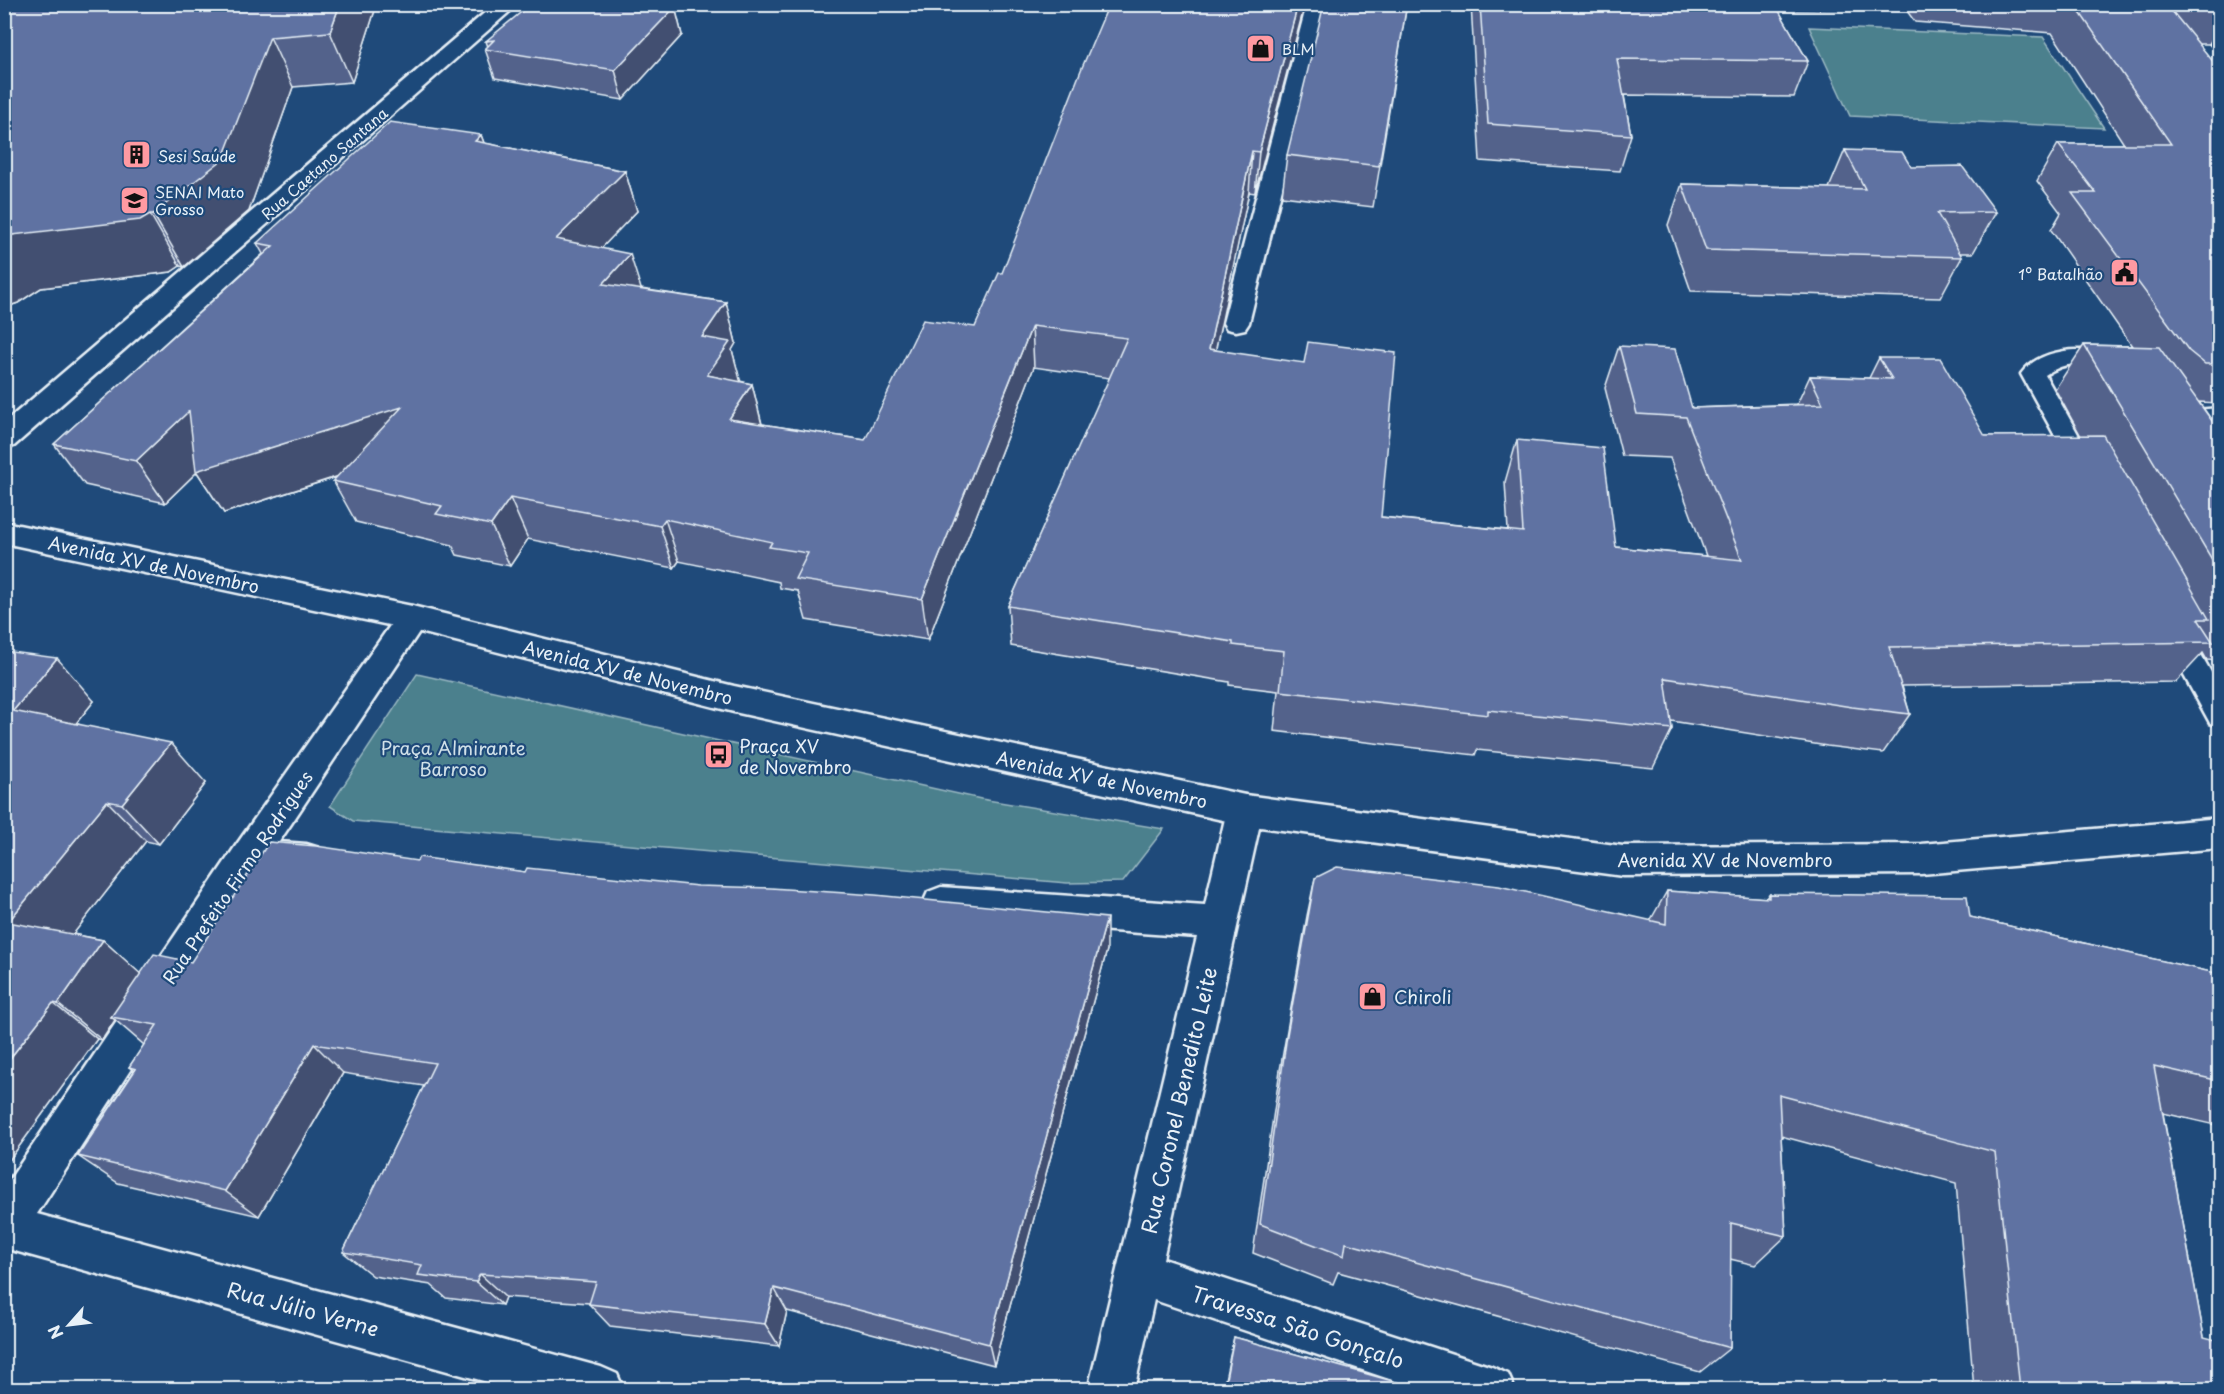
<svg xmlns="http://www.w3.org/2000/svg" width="2224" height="1394" font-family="'Playpen Sans',sans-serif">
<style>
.green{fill:#4b808d;stroke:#9ab8c2;stroke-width:1.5}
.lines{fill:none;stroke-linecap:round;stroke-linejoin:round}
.lane-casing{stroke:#e8f1f8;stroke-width:5}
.street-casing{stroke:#e8f1f8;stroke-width:5}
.primary-casing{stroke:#e8f1f8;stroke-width:5}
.lane{fill:#1f4a7a;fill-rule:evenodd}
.street{fill:#1f4a7a;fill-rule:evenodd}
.primary{fill:#1f4a7a;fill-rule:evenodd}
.wall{fill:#52628b;stroke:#e8f1f8;stroke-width:1.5}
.shaded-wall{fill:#425071;stroke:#e8f1f8;stroke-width:1.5}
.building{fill:#5f72a2;stroke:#e8f1f8;stroke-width:1.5}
.labels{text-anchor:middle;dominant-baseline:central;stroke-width:4.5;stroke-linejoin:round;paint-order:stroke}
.far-poi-label{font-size:15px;fill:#e8f1f8;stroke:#1f4a7a;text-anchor:start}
.far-street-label{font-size:15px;fill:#e8f1f8;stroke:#1f4a7a}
.street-label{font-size:18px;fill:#e8f1f8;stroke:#1f4a7a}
.poi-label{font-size:18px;fill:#e8f1f8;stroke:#1f4a7a;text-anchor:start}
.park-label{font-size:18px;fill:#d0e0e8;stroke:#1f4a7a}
.near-street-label{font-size:21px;fill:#e8f1f8;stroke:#1f4a7a}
</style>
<rect width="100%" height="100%" fill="#1f4a7a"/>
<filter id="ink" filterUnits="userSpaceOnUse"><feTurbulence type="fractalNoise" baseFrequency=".0167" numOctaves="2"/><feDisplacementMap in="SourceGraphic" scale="12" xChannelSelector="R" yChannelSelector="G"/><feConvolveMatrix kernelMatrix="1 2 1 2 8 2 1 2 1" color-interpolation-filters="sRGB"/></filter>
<g filter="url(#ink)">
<!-- green -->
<g class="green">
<path d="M 1809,27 L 2043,37 L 2104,128 L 1850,116 Z"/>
<path d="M 417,674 L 981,799 L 1164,829 L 1123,882 L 1067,883 L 353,821 L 330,806 Z"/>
</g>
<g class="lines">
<defs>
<g id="lane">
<path d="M 2083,350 C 2098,354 2114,357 2123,370 L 2119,375 C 2091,383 2087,348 2045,375 L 2097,468 L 2094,474 L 2085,476 L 2076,474 L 2021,374 C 2034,355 2062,349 2083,350 Z"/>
<path d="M 2220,408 L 2220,424 L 2178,426 L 2170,424 L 2166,418 L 2170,412 Z"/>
<path d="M 2173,620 L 2183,623 L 2220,688 L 2220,726 L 2210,723 L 2159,630 L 2163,623 Z"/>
</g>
<g id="street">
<path d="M 495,4 L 518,4 L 14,446 L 4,448 L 4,423 Z"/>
<path d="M 1307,4 L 1327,4 L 1249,323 L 1245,329 L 1236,331 L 1227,329 L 1223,323 Z"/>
<path d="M 412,606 L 423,610 L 428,618 L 423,626 L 279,842 L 306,844 L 319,848 L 324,859 L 319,870 L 306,874 L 259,871 L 37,1214 L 601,1367 L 617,1374 L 624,1390 L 516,1390 L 4,1248 L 4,1188 L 237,844 L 401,610 Z"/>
<path d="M 1245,795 L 1257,800 L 1263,810 L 1163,1259 L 1492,1367 L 1508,1374 L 1515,1390 L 1422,1390 L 1154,1300 L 1134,1390 L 1088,1390 L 1197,937 L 941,919 L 928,914 L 923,903 L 928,892 L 941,887 L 1205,905 L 1227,810 L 1233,800 Z"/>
</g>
<g id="primary">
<path d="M 2175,4 L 2197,4 L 2220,29 L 2220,48 L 2213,46 Z"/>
<path d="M 4,522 L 412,606 L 734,686 L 1245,795 L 1623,846 L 1921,844 L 2220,818 L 2220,848 L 1921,874 L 1623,876 L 1245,825 L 734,712 L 412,630 L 4,543 Z"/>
</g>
</defs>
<!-- lane casing -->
<use href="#lane" class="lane-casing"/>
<!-- street casing -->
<use href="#street" class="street-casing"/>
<!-- primary casing -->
<use href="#primary" class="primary-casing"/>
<!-- lane -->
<use href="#lane" class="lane"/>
<!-- street -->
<use href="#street" class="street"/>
<!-- primary -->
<use href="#primary" class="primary"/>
</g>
<!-- wall -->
<g class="wall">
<path d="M 4,4 L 377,4 L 352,82 L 293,87 L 249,211 L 184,267 L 180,266 L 171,272 L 41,288 L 18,303 L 4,308 Z"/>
<path d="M 1305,4 L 1255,193 L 1249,192 L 1215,350 L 1381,517 L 1508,530 L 1505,482 L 1517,440 L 1616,547 L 1706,556 L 1670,458 L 1622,456 L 1605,388 L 1619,346 L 1692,408 L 1797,404 L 1810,376 L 1869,378 L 1879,358 L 1985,436 L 2081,436 L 2055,389 L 2084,345 L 2132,346 L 2051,230 L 2061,213 L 2037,181 L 2058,144 L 2124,144 L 2052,33 L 1915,22 L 1907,11 L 1844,9 L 1778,10 L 1808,61 L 1794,97 L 1624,95 L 1631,135 L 1620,171 L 1480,161 L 1471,4 L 2220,4 L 2220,26 L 2209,44 L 2198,44 L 2220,70 L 2220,403 L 2199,402 L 2220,432 L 2220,661 L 2207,660 L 2203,653 L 2176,682 L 1902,686 L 1910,714 L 1883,753 L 1827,746 L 1671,721 L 1672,729 L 1653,768 L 1477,750 L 1475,755 L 1274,731 L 1278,691 L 1229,685 L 1229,682 L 1011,646 L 1008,606 L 1110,378 L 1034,367 L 928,640 L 806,620 L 798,591 L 780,588 L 779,582 L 679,561 L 674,568 L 528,539 L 510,566 L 457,555 L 452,545 L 356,522 L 333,481 L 337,477 L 224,513 L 197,472 L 165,503 L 85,485 L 54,444 L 263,254 L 257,243 L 481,135 L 484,143 L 625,171 L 637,211 L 601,248 L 641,289 L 726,302 L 736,343 L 732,350 L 740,381 L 752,384 L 762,424 L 865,440 L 975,327 L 1002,273 Z"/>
<path d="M 1407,4 L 1373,207 L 1282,196 L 1287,155 Z"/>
<path d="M 675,7 L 682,35 L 623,100 L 495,78 L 485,49 L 488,47 L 486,41 Z"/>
<path d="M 1845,150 L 1911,167 L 1996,212 L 1973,253 L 1960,253 L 1962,257 L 1940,298 L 1691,291 L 1668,225 L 1682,184 L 1829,188 Z"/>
<path d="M 4,651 L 94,701 L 76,723 L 206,783 L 159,844 L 146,841 L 73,934 L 103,940 L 140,974 L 191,962 L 417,861 L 525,872 L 1107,950 L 994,1365 L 787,1311 L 779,1346 L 610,1326 L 589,1304 L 589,1303 L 505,1297 L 502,1305 L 446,1298 L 431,1285 L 373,1276 L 343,1252 L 424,1086 L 343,1073 L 259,1216 L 118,1183 L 78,1156 L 134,1071 L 129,1067 L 144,1045 L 115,1020 L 102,1040 L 97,1039 L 5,1166 Z"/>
<path d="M 1315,878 L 1650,921 L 1667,891 L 1766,898 L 1769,894 L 1970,917 L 2220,974 L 2220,1126 L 2163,1113 L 2204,1337 L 2220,1389 L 1974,1389 L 1956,1183 L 1781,1136 L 1786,1236 L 1755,1265 L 1730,1259 L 1730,1348 L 1700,1372 L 1338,1272 L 1333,1284 L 1253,1253 L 1280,1070 L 1307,916 Z"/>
<path d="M 1234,1337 L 1421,1389 L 1223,1389 Z"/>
</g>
<!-- shaded-wall -->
<g class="shaded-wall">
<path d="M 340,4 L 377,4 L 352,82 L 330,32 Z"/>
<path d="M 1298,4 L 1305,4 L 1255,193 L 1259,152 Z"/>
<path d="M 675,7 L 682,35 L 623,100 L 615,70 Z"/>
<path d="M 270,37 L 293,87 L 249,211 L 184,267 L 153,214 Z"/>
<path d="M 481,135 L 496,175 L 475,141 Z"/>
<path d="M 1252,151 L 1249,192 L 1207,391 L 1209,349 Z"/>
<path d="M 625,171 L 637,211 L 570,281 L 556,239 Z"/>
<path d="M 150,214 L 180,266 L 171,272 L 41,288 L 18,303 L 4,308 L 4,236 Z"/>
<path d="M 630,254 L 643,295 L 603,284 Z"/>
<path d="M 726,302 L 736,343 L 732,350 L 741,383 L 707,375 L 702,337 Z"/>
<path d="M 1032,326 L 1034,367 L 928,640 L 922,599 Z"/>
<path d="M 752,384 L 762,425 L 729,419 Z"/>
<path d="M 402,407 L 423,449 L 224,513 L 197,472 L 165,503 L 136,461 L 189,411 Z"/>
<path d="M 510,498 L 528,539 L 510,566 L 491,525 Z"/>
<path d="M 665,519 L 679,561 L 674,568 L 660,526 Z"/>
<path d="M 57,658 L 94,701 L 53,752 L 13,711 Z"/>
<path d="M 171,743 L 206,783 L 159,844 L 122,804 Z"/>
<path d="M 107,801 L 146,841 L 53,960 L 8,922 Z"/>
<path d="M 1107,918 L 1107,950 L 994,1365 L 989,1344 Z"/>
<path d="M 103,940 L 144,977 L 111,1017 L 115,1020 L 102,1040 L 58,1004 Z"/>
<path d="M 53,1003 L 97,1039 L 5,1166 L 4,1066 Z"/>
<path d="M 314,1044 L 343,1073 L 259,1216 L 225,1191 Z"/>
<path d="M 480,1274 L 505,1297 L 502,1305 L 476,1282 Z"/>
<path d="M 774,1288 L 787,1311 L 779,1346 L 765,1324 Z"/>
</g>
<!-- building -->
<g class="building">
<path d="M 4,4 L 340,4 L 330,32 L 270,37 L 222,160 L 153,214 L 150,214 L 140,220 L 4,236 Z"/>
<path d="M 531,4 L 662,4 L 675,7 L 615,70 L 485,49 L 494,40 L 486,41 Z"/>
<path d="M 1109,4 L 1298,4 L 1259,152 L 1252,151 L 1209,349 L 1304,363 L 1308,342 L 1396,353 L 1381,517 L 1523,532 L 1517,440 L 1603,448 L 1616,547 L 1742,560 L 1686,417 L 1637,414 L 1619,346 L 1675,349 L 1692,408 L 1823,404 L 1810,376 L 1892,379 L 1879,358 L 1940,358 L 1985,436 L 2103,435 L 2209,619 L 2198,619 L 2213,642 L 1889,647 L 1910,714 L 1852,707 L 1665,678 L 1672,729 L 1488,710 L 1488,715 L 1280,691 L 1284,651 L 1233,645 L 1233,642 L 1008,606 L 1127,338 L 1032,326 L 922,599 L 795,579 L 808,553 L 769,547 L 772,542 L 665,519 L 660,526 L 510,498 L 491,525 L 436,514 L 442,506 L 333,481 L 402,407 L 196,471 L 189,411 L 136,461 L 54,444 L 273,246 L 257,243 L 390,122 L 481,135 L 475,141 L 625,171 L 556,239 L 630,254 L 603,284 L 726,302 L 702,337 L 730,342 L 707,375 L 752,384 L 729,419 L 865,440 L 923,320 L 975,327 L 999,273 L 1002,273 L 1081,70 Z"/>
<path d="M 1324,4 L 1407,4 L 1379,166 L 1287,155 Z"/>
<path d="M 1480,4 L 1775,4 L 1808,61 L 1617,59 L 1631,135 L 1488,124 Z"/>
<path d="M 2074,4 L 2220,4 L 2220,8 L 2167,5 L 2220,70 L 2220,364 L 2205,364 L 2189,351 L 2072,193 L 2096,193 L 2058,144 L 2171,144 Z"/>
<path d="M 1845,150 L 1902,152 L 1911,167 L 1962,166 L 1996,212 L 1937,213 L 1962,257 L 1706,250 L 1682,184 L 1865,189 Z"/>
<path d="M 2084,345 L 2159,347 L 2220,432 L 2220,573 Z"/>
<path d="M 4,651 L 57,658 L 13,711 L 171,743 L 122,804 L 107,801 L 8,922 L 103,940 L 58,1004 L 53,1003 L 4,1066 Z"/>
<path d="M 269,842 L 316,846 L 417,861 L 419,857 L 525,872 L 527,868 L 698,886 L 771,888 L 875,895 L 1107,918 L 989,1344 L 774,1288 L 765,1324 L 589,1304 L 596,1282 L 480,1274 L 476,1282 L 418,1275 L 422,1265 L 343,1252 L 435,1063 L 314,1044 L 225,1191 L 78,1156 L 136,1069 L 129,1067 L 157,1025 L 111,1017 L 154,954 L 191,962 Z"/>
<path d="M 1337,867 L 1499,886 L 1666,924 L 1667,891 L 1769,898 L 1769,894 L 1967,896 L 1970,917 L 2220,974 L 2220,1081 L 2154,1066 L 2204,1337 L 2220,1341 L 2220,1389 L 2020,1389 L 1995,1152 L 1779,1095 L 1786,1236 L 1731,1223 L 1730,1348 L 1346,1243 L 1344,1256 L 1260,1224 L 1287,1035 L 1315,878 Z"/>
<path d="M 1234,1337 L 1421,1389 L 1224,1389 Z"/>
</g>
</g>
<!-- icons -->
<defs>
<symbol id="shop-square" viewBox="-11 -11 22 22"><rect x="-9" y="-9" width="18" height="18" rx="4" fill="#ff9aa2" stroke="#1f4a7a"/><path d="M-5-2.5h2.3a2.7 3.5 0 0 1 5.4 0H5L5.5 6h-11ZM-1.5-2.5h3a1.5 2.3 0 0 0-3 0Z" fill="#111"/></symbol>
<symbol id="building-square" viewBox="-11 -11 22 22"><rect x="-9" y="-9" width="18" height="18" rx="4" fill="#ff9aa2" stroke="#1f4a7a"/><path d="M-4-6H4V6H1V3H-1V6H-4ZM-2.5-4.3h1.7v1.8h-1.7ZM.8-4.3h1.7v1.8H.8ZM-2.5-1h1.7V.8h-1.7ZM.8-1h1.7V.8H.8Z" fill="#111"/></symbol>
<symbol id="university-square" viewBox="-11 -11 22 22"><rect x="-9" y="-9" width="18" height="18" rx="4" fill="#ff9aa2" stroke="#1f4a7a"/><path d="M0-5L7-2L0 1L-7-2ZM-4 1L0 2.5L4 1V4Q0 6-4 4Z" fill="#111"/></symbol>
<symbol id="civic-square" viewBox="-11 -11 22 22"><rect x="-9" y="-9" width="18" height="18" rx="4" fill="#ff9aa2" stroke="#1f4a7a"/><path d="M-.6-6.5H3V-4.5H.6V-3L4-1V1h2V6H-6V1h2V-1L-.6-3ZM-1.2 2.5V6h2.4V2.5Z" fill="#111"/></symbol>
<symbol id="bus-square" viewBox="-11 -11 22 22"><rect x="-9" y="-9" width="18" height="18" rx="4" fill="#ff9aa2" stroke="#1f4a7a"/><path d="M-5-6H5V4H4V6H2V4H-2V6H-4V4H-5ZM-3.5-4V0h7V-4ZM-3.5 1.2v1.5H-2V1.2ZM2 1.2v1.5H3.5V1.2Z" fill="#111"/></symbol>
</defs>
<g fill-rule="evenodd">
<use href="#shop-square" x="1244" y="32" width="33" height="33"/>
<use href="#building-square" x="120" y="138" width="33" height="33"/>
<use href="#university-square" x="118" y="184" width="33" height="33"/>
<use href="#civic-square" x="2108" y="256" width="33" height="33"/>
<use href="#bus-square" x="702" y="738" width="33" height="33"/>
<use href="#shop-square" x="1356" y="980" width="33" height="33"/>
</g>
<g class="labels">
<!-- far-poi labels -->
<g class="far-poi-label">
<text x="1282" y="48">BLM</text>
<text x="158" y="155">Sesi Saúde</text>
<text x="155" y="191">SENAI Mato<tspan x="155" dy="17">Grosso</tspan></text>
<text x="2103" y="273" text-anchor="end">1º Batalhão</text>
</g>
<!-- far-street labels -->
<g class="far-street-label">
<text transform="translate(324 163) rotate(-41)">Rua Caetano Santana</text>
</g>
<!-- street labels -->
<g class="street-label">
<text transform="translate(154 564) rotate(12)">Avenida XV de Novembro</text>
<text transform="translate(628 672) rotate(14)">Avenida XV de Novembro</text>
<text transform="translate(1102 779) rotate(12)">Avenida XV de Novembro</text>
<text x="1725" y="859">Avenida XV de Novembro</text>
<text transform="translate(237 877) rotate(-56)">Rua Prefeito Firmo Rodrigues</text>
</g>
<!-- poi labels -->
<g class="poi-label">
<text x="739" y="745">Praça XV<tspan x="739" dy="21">de Novembro</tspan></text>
<text x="1394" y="996">Chiroli</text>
</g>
<!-- park labels -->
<g class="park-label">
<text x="453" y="747">Praça Almirante<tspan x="453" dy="21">Barroso</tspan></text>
</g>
<!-- near-street labels -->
<g class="near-street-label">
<text transform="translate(1178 1100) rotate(-77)">Rua Coronel Benedito Leite</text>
<text transform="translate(303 1308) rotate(15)">Rua Júlio Verne</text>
<text transform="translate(1298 1326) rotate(18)">Travessa São Gonçalo</text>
</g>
</g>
<!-- margin -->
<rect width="2224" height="1394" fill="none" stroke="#1f4a7a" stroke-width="24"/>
<rect x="12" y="12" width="2200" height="1370" fill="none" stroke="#e8f1f8" stroke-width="2" filter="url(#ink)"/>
<!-- north arrow -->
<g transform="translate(69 1325) rotate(242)" stroke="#1f4a7a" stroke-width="4.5" paint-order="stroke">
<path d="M0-4.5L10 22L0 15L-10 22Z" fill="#e8f1f8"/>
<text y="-9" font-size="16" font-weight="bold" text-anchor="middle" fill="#e8f1f8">N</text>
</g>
</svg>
